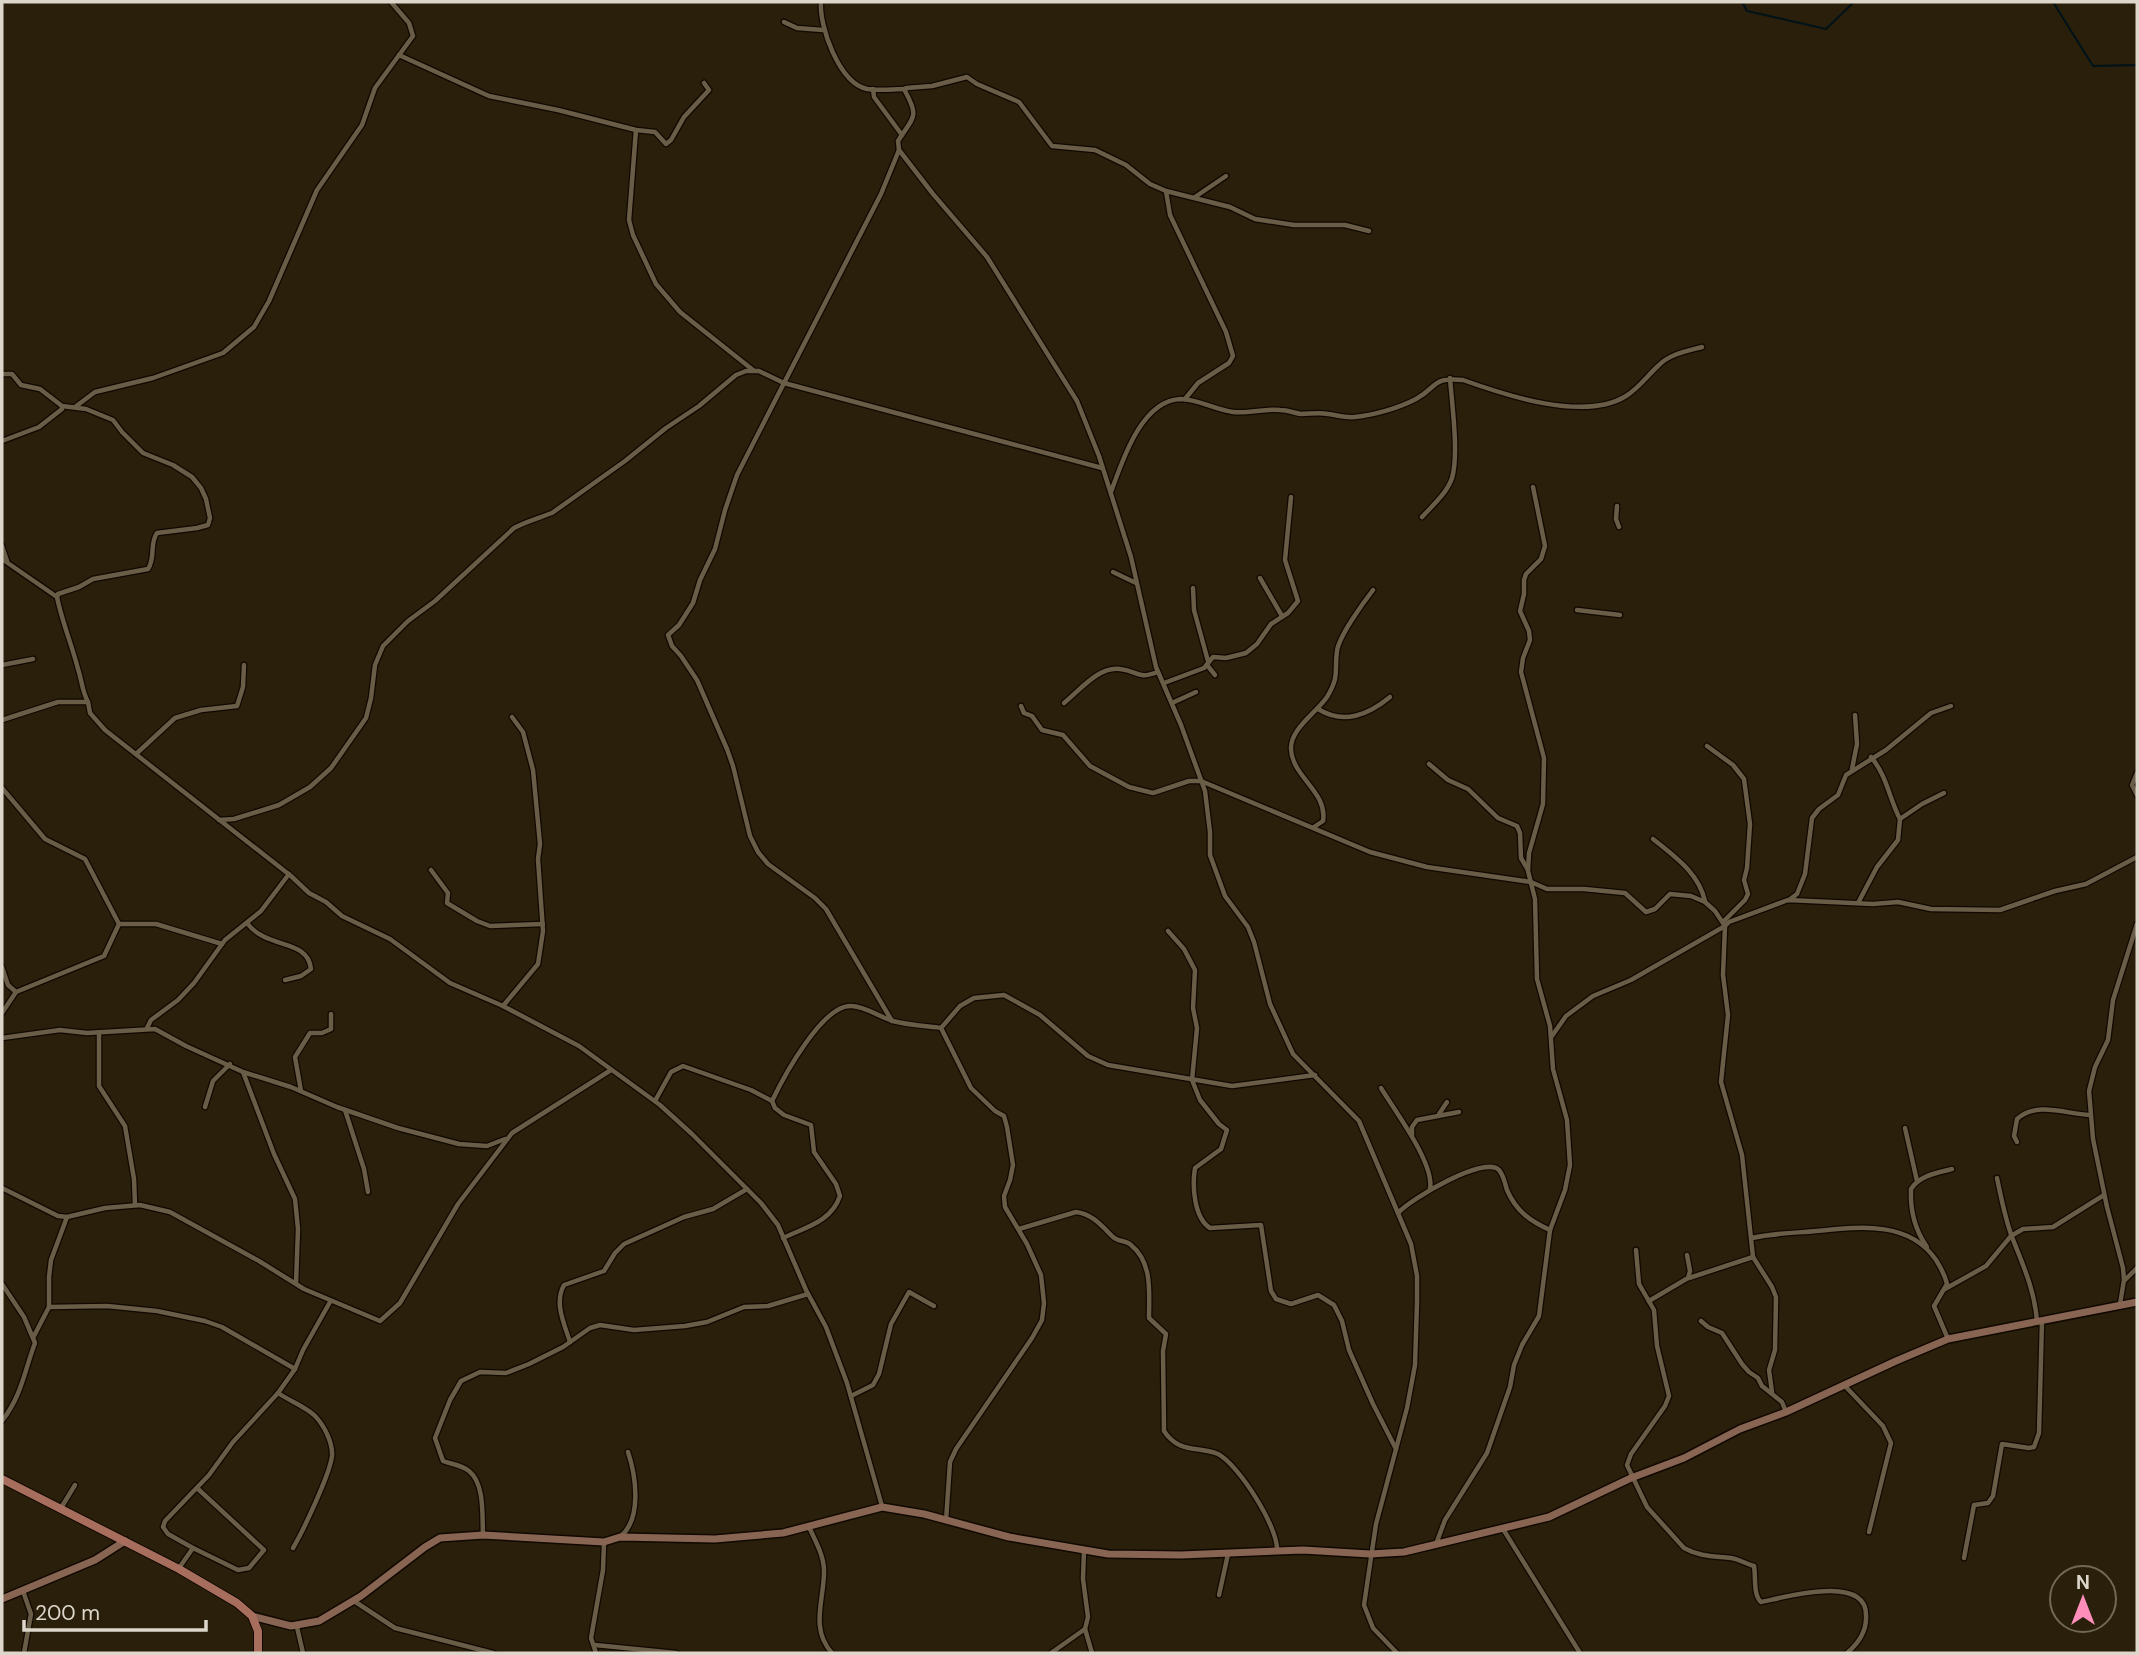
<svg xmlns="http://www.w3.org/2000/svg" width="2139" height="1655" font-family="'DM Sans',sans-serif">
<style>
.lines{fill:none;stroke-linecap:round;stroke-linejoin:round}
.stream{stroke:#001218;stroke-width:2}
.street-casing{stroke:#110800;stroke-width:7}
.secondary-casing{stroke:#110800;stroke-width:10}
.primary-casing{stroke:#110800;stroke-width:10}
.street{stroke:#695d47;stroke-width:4.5}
.secondary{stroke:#886553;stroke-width:7}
.primary{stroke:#a76e5e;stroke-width:8}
</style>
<rect width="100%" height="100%" fill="#291f0a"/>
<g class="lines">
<!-- stream -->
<g class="stream">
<path d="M 1742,2 L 1747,11 L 1826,29 L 1854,2"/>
<path d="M 2053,2 L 2093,66 L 2137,65"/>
</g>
<defs>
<g id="street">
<path d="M 821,2 C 819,26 839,83 867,89 C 878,91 894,89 905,89"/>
<path d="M 784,22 L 797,28 L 823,30"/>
<path d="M 399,55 L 489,96 L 558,110 L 636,130 L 655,132 L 666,144 L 671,140 L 684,117 L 709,90 L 704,83"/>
<path d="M 873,89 L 874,97 L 902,135"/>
<path d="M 636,130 L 629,220 L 633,235 L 656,284 L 680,312 L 753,370"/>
<path d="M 899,150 L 933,194 L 987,257 L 1077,401 L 1099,456 L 1131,557 L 1156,667 L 1181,725 L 1205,791 L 1210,832 L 1210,855 L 1225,896 L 1248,927 L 1254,942 L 1270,1004 L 1293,1054 L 1359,1121 L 1411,1244 L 1417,1276 L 1417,1302 L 1415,1365 L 1407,1408 L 1376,1524 L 1364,1605 L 1373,1628 L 1397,1653"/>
<path d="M 1166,191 L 1170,215 L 1226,332 L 1233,356 L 1229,363 L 1198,383 L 1185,399"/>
<path d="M 1195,197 L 1226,176"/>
<path d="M 2,374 L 12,374 L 21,385 L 40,389 L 62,406 L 62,409 L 39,427 L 2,441"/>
<path d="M 75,407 L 95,392 L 153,378 L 223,353 L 254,327 L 269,301 L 317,190 L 362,125 L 375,88 L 413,36 L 409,23 L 391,2"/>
<path d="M 1111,492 C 1122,462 1141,400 1181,399 C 1198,399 1215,410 1233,412 C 1249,414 1265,408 1280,410 C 1288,410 1294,413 1301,414 C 1310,414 1319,412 1328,414 C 1337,415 1345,418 1355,417 C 1374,415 1399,408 1416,399 C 1438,387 1431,377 1463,380 C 1505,395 1584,422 1626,396 C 1639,388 1647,376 1658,366 C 1669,354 1687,351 1702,347"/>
<path d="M 1617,506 L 1616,519 L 1619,527"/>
<path d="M 1422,517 C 1433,505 1447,493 1452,478 C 1459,454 1452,405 1450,378"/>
<path d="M 2,546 L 7,561"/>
<path d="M 2,559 L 57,597 C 62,622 72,645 78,669 C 82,681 82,691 88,702"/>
<path d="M 1113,572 L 1136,583"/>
<path d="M 1260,578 L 1282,616"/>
<path d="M 1193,588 L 1194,610 L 1208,661"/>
<path d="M 57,597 L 58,594 L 79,587 L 93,579 L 148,569 C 156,557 149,544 157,533 L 197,528 L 208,525 L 210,518 L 206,499 L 201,488 L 192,477 L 173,465 L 143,453 L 122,432 L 113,420 L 86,409 L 62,406"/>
<path d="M 1577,610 L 1620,615"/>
<path d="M 2,665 L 33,659"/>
<path d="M 1207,665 L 1215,675"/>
<path d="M 1164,683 L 1204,668 L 1213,657 L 1226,658 L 1246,653 L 1257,644 L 1271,624 L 1288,613 L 1298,601 L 1285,560 L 1291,497"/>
<path d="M 1064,703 C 1080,690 1099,666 1120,669 C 1139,671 1136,680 1158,672"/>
<path d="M 1172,703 L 1196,692"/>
<path d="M 1021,706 L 1024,713 L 1032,716 L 1042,730 L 1063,735 L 1090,766 L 1129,787 L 1153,793 L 1189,781 L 1201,781 L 1370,852 L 1427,867 L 1524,881"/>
<path d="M 1318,709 C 1344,725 1368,715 1390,697"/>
<path d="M 2,720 L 58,702 L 88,702 L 90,713 L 105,730 L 291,876 L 309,893 L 326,902 L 342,916 L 390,939 L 450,983 L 503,1006 L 579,1046 L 660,1105 L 692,1134 L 761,1203 L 778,1225 L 806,1290 L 826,1327 L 847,1383 L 882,1506"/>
<path d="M 1707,746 L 1733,765 L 1744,779 L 1750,824 L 1747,868 L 1744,880 L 1748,894 L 1745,900 L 1723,922"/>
<path d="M 136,754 L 175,718 L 201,710 L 237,706 L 243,687 L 244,665"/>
<path d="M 1871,757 C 1887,776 1889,798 1900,819"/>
<path d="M 1429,764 L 1448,780 L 1468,789 L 1498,818 L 1517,826 L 1520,833 L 1521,858 L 1528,870"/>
<path d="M 1852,769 L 1857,744 L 1855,715"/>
<path d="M 2137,773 L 2132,785 L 2137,795"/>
<path d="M 2,788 L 45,839 L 85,859 L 119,924 L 104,956 L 16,992"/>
<path d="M 219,820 L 234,819 L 279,805 L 310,787 L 331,768 L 366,718 L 371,698 L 375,665 L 383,646 L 408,621 L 435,601 L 514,528 C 527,521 539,518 552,513 L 625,461 L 666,428 L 699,406 L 736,375 L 746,371 L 759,371 L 784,383 L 881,194 L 899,150 L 898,141 C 913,117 920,118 905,91 L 906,88 L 932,86 L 967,77 L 977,84 L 1019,102 L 1052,146 L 1095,150 L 1126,165 L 1150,184 L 1166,191 L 1230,207 L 1255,219 L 1294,225 L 1345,225 L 1369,231"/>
<path d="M 1314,827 L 1323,821 C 1328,792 1292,777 1291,749 C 1290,729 1317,712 1327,697 C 1340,675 1334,672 1337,651 C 1339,636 1363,603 1373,590"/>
<path d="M 1653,839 C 1675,857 1698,872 1705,901"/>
<path d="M 431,870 L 448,893 L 447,903 L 477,921 L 490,926 L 543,924"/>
<path d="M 1524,881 L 1531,882 L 1547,889 L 1584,889 L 1625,893 L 1646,912 L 1655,909 L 1670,894 L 1691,896 L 1705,902 L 1715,911 L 1725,926 L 1723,975 L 1728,1015 L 1721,1082 L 1742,1155 L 1753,1257 L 1772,1287 L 1776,1297 L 1775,1350 L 1769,1370 L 1772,1392"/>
<path d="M 1789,900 L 1797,894 L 1805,874 L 1812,818 L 1819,809 L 1838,795 L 1846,775 L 1886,750 L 1931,713 L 1951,706"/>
<path d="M 1858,903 L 1877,867 L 1898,840 L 1900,819 L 1922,804 L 1944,793"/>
<path d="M 247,923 C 267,950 308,938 311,969 L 301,976 L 285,980"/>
<path d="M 119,924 L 156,924 L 222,944"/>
<path d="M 1168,931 L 1184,949 L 1195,970 L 1193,1008 L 1197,1028 L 1192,1080 L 1200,1100 L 1219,1124 L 1227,1130 L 1221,1149 L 1195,1168 C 1192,1186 1194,1218 1210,1228 L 1261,1225 L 1271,1291 L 1276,1299 L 1291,1304 L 1318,1295 L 1334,1305 L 1342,1321 L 1349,1350 L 1373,1404 L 1396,1449"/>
<path d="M 2,967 L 8,985 L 16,992 L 2,1013"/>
<path d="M 503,1006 L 538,964 L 543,931 L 538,859 L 540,844 L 533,770 L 523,732 L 512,717"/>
<path d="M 892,1021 L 826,909 L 815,898 L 768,864 L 758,852 L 750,836 L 733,766 L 727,749 L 697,680 L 681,656 L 672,646 L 668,635 L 679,625 L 693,603 L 700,580 L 715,549 L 725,510 L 737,475 L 784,383 L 1102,468"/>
<path d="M 147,1028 L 151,1020 L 178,1000 L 194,983 L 225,940 L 261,911 L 289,874"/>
<path d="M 941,1028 L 971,1088 L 995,1111 L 1004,1116 L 1007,1127 L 1013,1165 L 1010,1180 L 1004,1196 L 1005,1207 L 1027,1244 L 1041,1275 L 1044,1303 L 1042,1320 L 1032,1338 L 956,1449 L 950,1462 L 946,1521"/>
<path d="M 941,1028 L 960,1006 L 974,998 L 1004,995 L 1040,1015 L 1088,1056 L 1108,1065 L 1232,1086 L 1315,1075"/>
<path d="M 99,1032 L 99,1086 L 125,1126 L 134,1179 L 135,1205"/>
<path d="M 1552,1036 L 1566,1016 L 1593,996 L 1631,980 L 1725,926 L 1729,922 L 1788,900 L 1873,904 L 1898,902 L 1931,909 L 2000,910 L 2055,891 L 2086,884 L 2137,857"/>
<path d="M 2,1038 L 60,1030 L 87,1033 L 155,1029 L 186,1046 L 243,1072 L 291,1087 L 337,1107 L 398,1128 L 459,1144 L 487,1146 L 505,1139"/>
<path d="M 243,1072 L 274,1154 L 295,1199 L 298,1229 L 296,1283"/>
<path d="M 1381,1088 C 1395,1111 1435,1164 1430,1189"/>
<path d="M 301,1091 L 295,1057 L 310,1033 L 322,1033 L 331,1029 L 331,1014"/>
<path d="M 655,1101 L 671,1072 L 683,1066 L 751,1090 L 772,1101 L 775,1108 L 784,1115 L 811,1125 L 814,1152 L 836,1184 L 840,1196 C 831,1222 806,1227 783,1238"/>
<path d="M 772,1101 C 783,1078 823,1003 852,1006 C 867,1007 879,1017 893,1021 C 908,1025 925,1026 941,1028"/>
<path d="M 205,1107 L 213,1081 L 230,1064"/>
<path d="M 345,1110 L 364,1169 L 368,1192"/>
<path d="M 1439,1114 L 1447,1102"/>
<path d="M 1905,1128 L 1917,1181"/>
<path d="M 1412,1136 L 1412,1127 L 1417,1120 L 1459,1112"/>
<path d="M 2017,1142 L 2014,1136 L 2017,1119 C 2037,1101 2066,1114 2089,1115"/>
<path d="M 1997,1178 C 2001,1198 2005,1218 2012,1237 C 2023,1265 2035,1291 2037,1322"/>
<path d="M 2,1188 L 58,1216 L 67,1217 L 105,1208 L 140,1205 L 170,1212 L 259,1261 L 304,1289 L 380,1321 L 400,1303 L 458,1204 L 512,1133 L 611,1070"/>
<path d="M 1398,1213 C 1410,1199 1485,1155 1499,1170 C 1504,1176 1505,1184 1507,1190 C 1516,1211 1530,1221 1550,1230"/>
<path d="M 1019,1229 L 1076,1212 C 1092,1214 1101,1225 1112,1236 C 1117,1242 1126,1240 1131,1245 C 1153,1263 1149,1293 1149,1318 L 1166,1334 L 1163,1351 L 1164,1431 C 1179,1454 1199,1446 1218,1454 C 1238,1464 1279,1528 1277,1551"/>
<path d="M 1752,1238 C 1774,1233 1795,1233 1817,1231 C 1858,1227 1909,1220 1936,1260 C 1941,1268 1945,1275 1947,1284 L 1934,1306 L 1948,1339"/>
<path d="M 1927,1247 C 1915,1230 1910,1210 1911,1189 C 1920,1175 1937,1173 1952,1169"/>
<path d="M 1636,1250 L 1639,1284 L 1654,1310 L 1657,1346 L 1669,1396 L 1665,1406 L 1631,1454 L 1627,1465 L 1647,1507 L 1684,1548 C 1700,1557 1715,1556 1731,1558 C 1739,1559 1746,1564 1754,1566 C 1756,1577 1753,1595 1761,1602 C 1786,1597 1866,1574 1866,1615 C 1867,1631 1859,1643 1847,1653"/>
<path d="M 1689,1278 L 1753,1257"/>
<path d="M 2125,1280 L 2137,1268"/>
<path d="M 2,1284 L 24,1317 L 35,1343 C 24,1372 22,1395 2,1421"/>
<path d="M 1945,1289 L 1986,1266 L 2011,1236 L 2023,1229 L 2053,1227 L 2104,1195"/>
<path d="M 1649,1301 L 1688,1278 L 1690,1271 L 1687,1255"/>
<path d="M 2120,1304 L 2124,1280 L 2123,1268 L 2107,1207 L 2093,1139 L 2089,1091 L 2095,1067 L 2108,1040 L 2113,1000 L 2137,924"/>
<path d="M 49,1307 L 107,1306 L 157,1311 L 205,1321 L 222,1327 L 295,1369 L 303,1350 L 330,1302"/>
<path d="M 1701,1321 L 1708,1327 L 1722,1333 L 1742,1364 L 1749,1372 L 1758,1378 L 1762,1386 L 1782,1402 L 1786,1412"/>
<path d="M 34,1336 L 49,1307 L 49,1277 L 51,1260 L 67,1217"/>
<path d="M 570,1342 C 564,1323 554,1303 564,1285 L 604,1271 L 615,1253 L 624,1244 L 684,1217 L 713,1209 L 747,1189"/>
<path d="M 1845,1386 L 1883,1426 L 1891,1443 L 1869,1532"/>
<path d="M 278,1393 C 288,1400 308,1408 315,1416 C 324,1425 333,1443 332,1456 C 330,1474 303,1531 293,1548"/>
<path d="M 851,1396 L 873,1385 L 879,1374 L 891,1324 L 909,1292 L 934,1306"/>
<path d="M 61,1508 L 75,1485"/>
<path d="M 809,1527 C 815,1540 823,1554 824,1569 C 825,1598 809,1628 832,1653"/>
<path d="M 1503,1529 L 1580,1653"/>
<path d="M 483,1535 C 482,1516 485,1484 469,1471 C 462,1465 451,1464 443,1461 L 435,1438 L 450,1400 L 461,1381 L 480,1372 L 506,1373 L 529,1364 L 563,1347 L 590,1328 L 600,1325 L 634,1330 L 685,1326 L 707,1322 L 744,1307 L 768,1306 L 808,1294"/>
<path d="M 621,1536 C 642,1518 636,1476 628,1452"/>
<path d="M 1436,1544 L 1445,1520 L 1487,1453 L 1510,1387 L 1514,1365 L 1522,1345 L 1539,1316 L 1550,1230 L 1565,1190 L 1570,1165 L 1567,1120 L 1553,1069 L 1550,1026 L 1537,979 L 1535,899 L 1528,871 L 1529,853 L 1543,804 L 1544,758 L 1521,672 L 1523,658 L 1530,640 L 1529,631 L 1520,611 L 1524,594 L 1524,580 L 1526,574 L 1541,559 L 1545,546 L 1533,487"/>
<path d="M 193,1548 L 238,1570 L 249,1568 L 264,1550 L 197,1488"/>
<path d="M 1084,1550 L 1083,1579 L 1088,1617 L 1085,1629 L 1092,1653"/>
<path d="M 1964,1558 L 1974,1505 L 1988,1503 L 1993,1496 L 2002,1444 L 2029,1448 L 2034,1447 L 2039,1433 L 2042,1321"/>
<path d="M 179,1568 L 193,1548 L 168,1534 L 163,1527 L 165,1521 L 209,1475 L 233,1442 L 278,1393 L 295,1369"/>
<path d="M 23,1591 L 31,1614 L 24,1653"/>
<path d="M 1219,1595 L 1228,1554"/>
<path d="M 354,1601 L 395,1628 L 493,1653"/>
<path d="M 297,1627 L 303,1653"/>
<path d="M 595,1645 L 676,1653"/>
<path d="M 596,1653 L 591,1638 L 603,1570 L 604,1543"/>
<path d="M 1051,1653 L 1085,1629"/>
</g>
<g id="secondary">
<path d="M 2,1599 L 95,1560 L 125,1541"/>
<path d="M 252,1616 L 291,1626 L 319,1621 L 361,1596 L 425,1547 L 440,1538 L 483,1535 L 604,1542 L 620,1537 L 715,1539 L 783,1533 L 882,1507 L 924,1514 L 1009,1537 L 1108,1554 L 1181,1555 L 1303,1550 L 1370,1554 L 1404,1552 L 1549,1517 L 1631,1478 L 1684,1458 L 1740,1429 L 1786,1412 L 1896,1361 L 1948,1339 L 2137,1302"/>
</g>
<path id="primary" d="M 2,1479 L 179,1569 L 237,1603 L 252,1616 L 258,1631 L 258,1653"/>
</defs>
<!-- street casing -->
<use href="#street" class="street-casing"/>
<!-- secondary casing -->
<use href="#secondary" class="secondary-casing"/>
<!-- primary casing -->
<use href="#primary" class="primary-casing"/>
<!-- street -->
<use href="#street" class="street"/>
<!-- secondary -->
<use href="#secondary" class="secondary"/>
<!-- primary -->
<use href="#primary" class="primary"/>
</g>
<!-- border -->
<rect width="2139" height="1655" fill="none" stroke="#ddd6ca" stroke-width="7"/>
<!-- north arrow -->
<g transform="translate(2083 1599)"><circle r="33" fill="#291f0a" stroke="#716857" stroke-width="2"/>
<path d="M0-5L12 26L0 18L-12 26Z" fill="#ff8ebb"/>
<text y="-10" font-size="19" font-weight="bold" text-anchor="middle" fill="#ddd6ca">N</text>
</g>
<!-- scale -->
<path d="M24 1620v10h182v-10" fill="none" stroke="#ddd6ca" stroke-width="3.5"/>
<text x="35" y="1620" font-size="21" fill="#ddd6ca" stroke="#291f0a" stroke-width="5" paint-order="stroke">200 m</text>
</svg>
